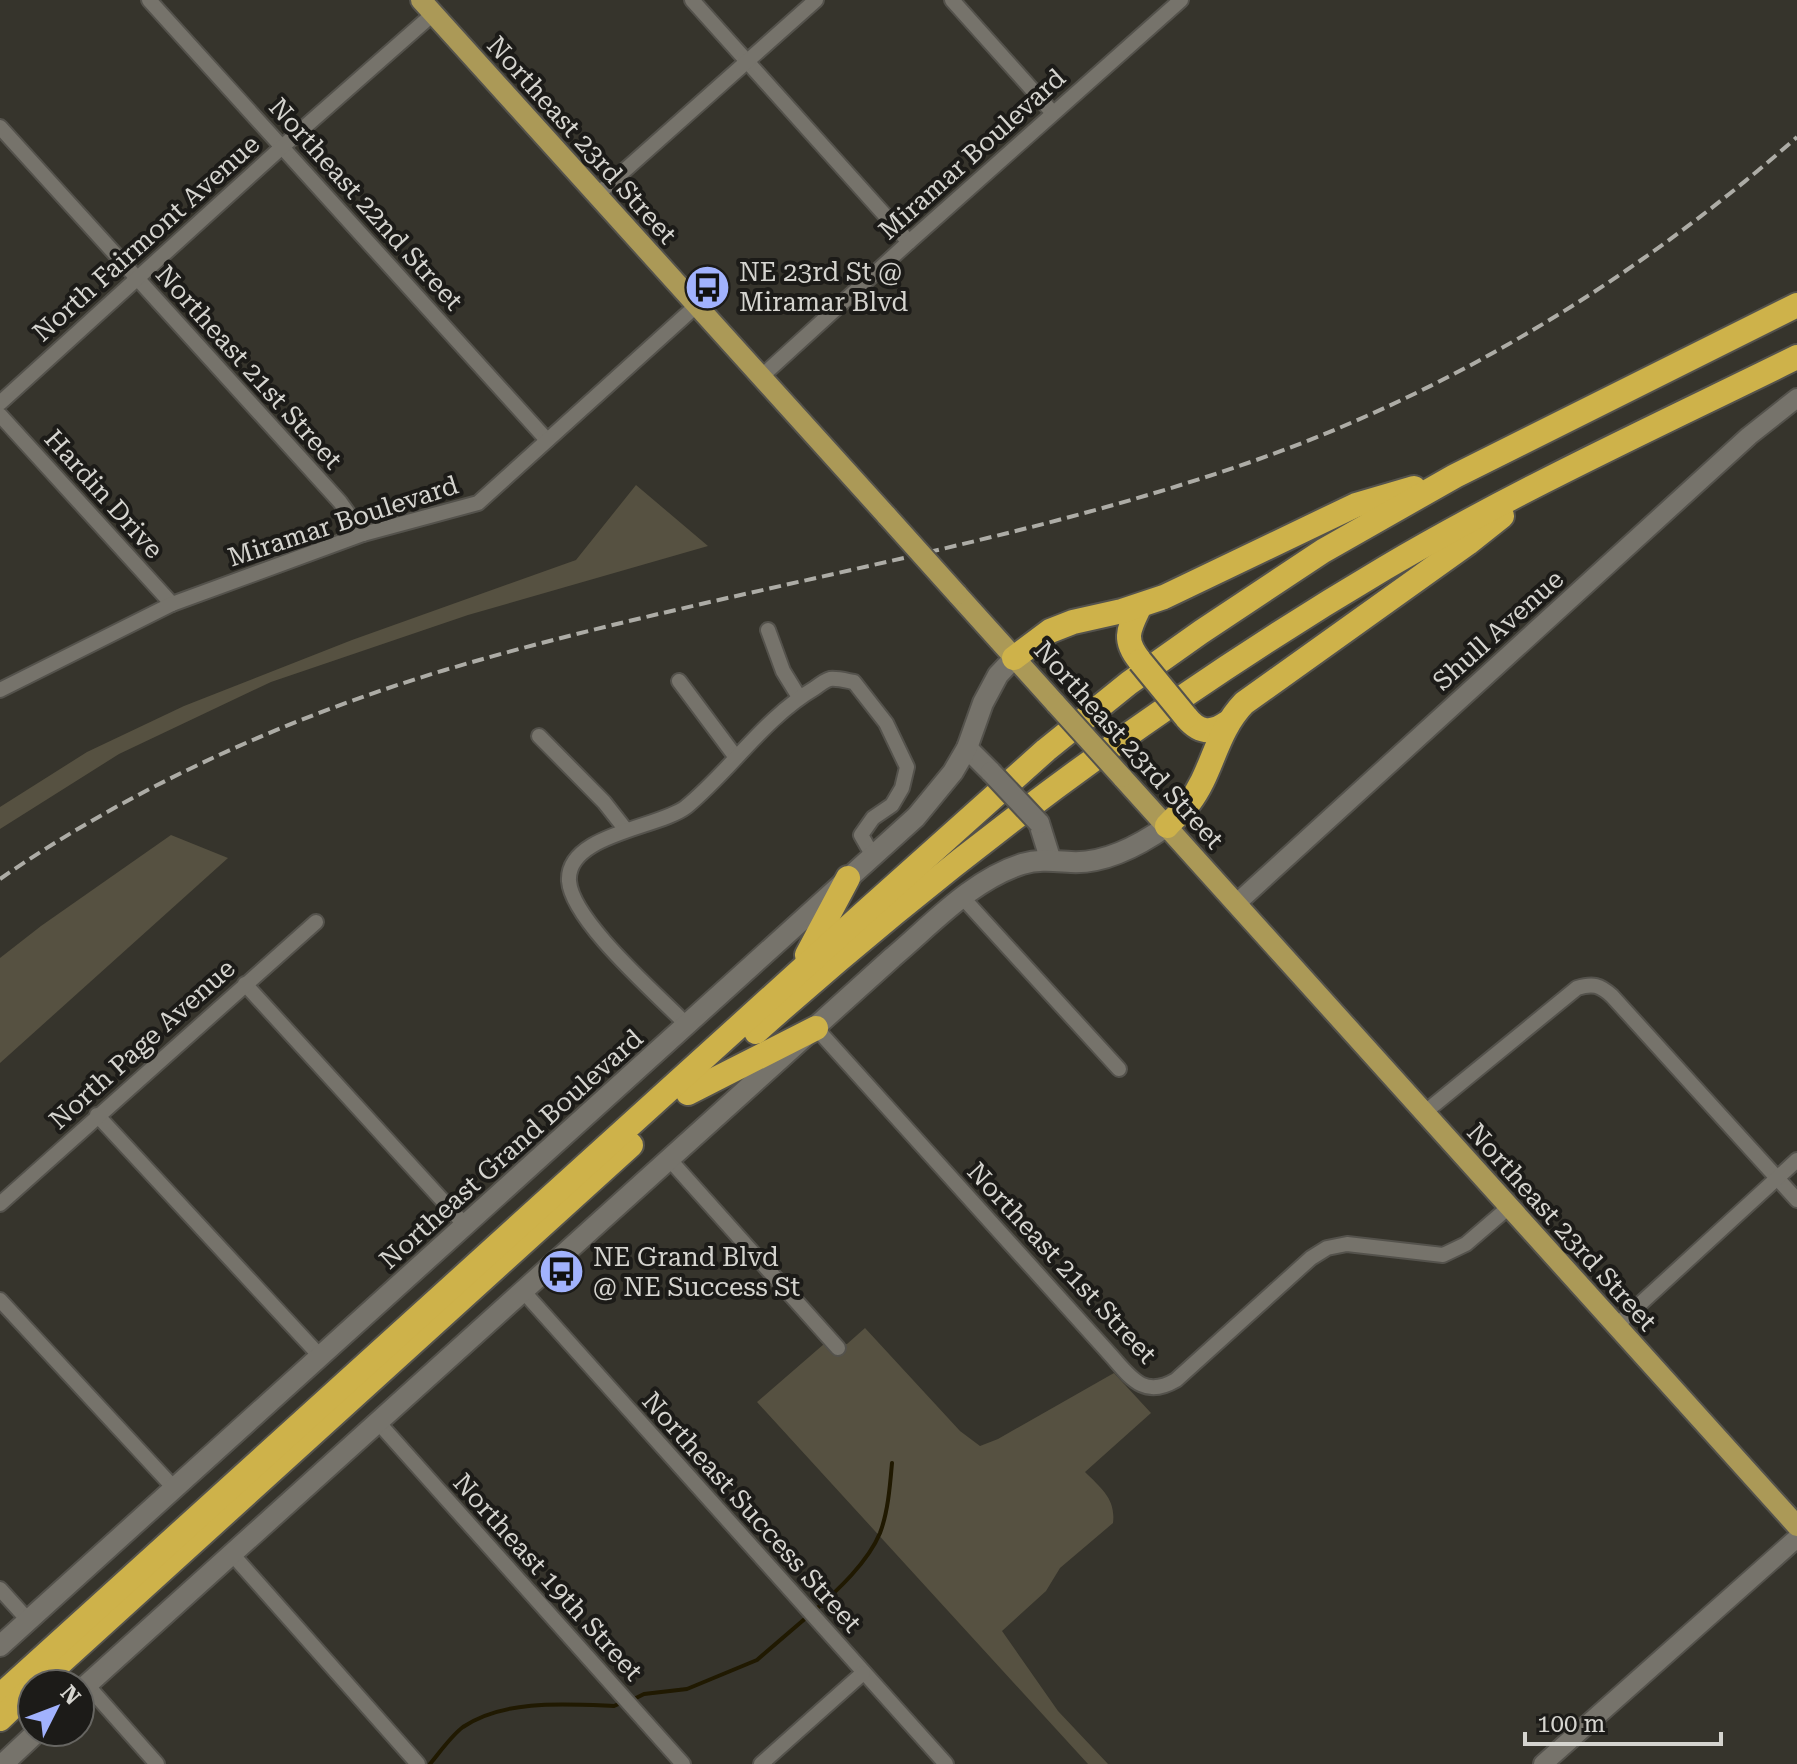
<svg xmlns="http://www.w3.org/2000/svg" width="1797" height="1764" font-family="'Roboto Serif',serif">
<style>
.green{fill:#565141}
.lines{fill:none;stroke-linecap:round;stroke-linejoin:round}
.stream{stroke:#201901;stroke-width:4}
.minor-casing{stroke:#54524c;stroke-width:18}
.tertiary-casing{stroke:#54524c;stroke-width:22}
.secondary-casing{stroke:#54524c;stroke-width:24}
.primary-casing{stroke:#54524c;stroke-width:24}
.motorway-casing{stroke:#54524c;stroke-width:28}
.minor{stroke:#76736b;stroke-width:14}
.tertiary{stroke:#76736b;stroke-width:18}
.secondary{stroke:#76736b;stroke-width:20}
.primary{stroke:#ab9957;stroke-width:20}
.motorway{stroke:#ceb24a;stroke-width:24}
.rail{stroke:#adaca6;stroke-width:4;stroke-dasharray:12 6;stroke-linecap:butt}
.secondary-bridge-casing{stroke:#54524c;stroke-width:24;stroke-linecap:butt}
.primary-bridge-casing{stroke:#54524c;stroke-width:24;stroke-linecap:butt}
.motorway-bridge-casing{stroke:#54524c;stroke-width:28;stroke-linecap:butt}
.secondary-bridge{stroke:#76736b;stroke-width:20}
.primary-bridge{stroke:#ab9957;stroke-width:20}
.motorway-bridge{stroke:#ceb24a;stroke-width:24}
.labels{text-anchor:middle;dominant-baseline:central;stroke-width:8;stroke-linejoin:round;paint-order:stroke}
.street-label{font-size:26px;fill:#d5d4cf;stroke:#1c1b18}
.poi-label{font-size:26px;fill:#d5d4cf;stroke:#1c1b18;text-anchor:start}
</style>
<rect width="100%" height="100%" fill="#36342c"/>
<!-- green -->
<g class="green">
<path d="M 636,485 L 708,546 L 468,615 L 271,682 L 119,754 L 0,829 L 0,807 L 87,752 L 184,706 L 352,640 L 576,560 Z"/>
<path d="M 171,835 L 228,858 L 0,1063 L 0,958 L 41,926 Z"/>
<path d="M 865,1328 L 960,1431 L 980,1446 L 998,1439 L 1114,1373 L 1151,1413 L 1085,1472 C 1101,1488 1116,1499 1113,1523 L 1060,1568 L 1046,1591 L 1002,1631 L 1058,1711 L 1108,1764 L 1088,1764 L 757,1402 L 824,1344 L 847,1344 Z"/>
</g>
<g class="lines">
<!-- stream -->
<g class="stream">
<path d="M 814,1611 C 838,1590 868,1562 880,1533 C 888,1512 890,1486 892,1463"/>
<path d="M 632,1700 L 644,1694 L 687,1689 L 757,1660 L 807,1617"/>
<path d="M 430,1764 C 440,1752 451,1736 463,1727 C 504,1699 567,1704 614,1706 L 623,1702"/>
</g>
<defs>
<g id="minor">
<path d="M 149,0 L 547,440"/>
<path d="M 692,0 L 909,242"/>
<path d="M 952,0 L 1053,113"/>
<path d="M 0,127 L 340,502 L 363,534"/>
<path d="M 597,195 L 816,0"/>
<path d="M 761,377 L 909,242 L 1181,0"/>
<path d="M 0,403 L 282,147 L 433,14"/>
<path d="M 0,415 L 172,604"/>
<path d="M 768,630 L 783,671 L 799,697"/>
<path d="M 679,681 L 735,756"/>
<path d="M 0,690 L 172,604 L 363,534 L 478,503 L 697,305"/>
<path d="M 539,736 L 604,802 L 626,830"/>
<path d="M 963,898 L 1119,1069"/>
<path d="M 245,984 L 465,1225"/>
<path d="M 687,1025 C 658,995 572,921 569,881 C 566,834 659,828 686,807 C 731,770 764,718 815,688 C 819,685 826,680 830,679 C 837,678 848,681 854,682 L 886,723 L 907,767 L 902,788 L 892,805 L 873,818 L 861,835 L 873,856"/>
<path d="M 816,1028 L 1107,1351 C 1129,1375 1142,1400 1176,1380 L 1311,1258 L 1327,1248 L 1347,1244 L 1443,1255 L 1466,1244 L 1509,1207"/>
<path d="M 1424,1113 L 1577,988 C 1593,983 1600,985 1612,996 L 1797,1200"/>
<path d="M 97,1115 L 320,1356"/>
<path d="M 670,1160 L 838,1348"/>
<path d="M 0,1204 L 316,922"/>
<path d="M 523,1291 L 946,1764"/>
<path d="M 0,1300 L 174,1488"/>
<path d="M 1616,1326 L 1797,1160"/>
<path d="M 377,1421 L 683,1764"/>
<path d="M 232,1554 L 418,1764"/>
<path d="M 0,1589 L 28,1620"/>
<path d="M 87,1685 L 157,1764"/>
<path d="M 761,1764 L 863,1673"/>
</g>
<g id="tertiary">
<path d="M 1237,903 L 1749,436 L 1797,398"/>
<path d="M 1543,1764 L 1797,1538"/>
</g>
<g id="secondary">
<path d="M 967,748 L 991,772"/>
<path d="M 1039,823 L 1050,858"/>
<path d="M 0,1646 L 916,817 L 953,772 L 967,748 L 983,703 L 998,675 L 1014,658"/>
<path d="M 80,1691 L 893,957 C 933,923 972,880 1022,864 C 1040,859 1053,861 1071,862 C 1105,864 1140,845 1167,826"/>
<path d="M 3,1764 L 37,1732"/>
</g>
<g id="primary">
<path d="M 421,0 L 887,516"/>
<path d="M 957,594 L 1056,704"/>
<path d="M 1122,777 L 1797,1526"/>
</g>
<g id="motorway">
<path d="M 1140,606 C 1129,629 1122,639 1140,661"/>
<path d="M 1014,658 L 1050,631 L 1073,622 L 1122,611 L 1164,597 L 1356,505 L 1414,488"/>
<path d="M 1186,717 C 1199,733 1211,734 1227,723"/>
<path d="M 1167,826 C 1174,818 1183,811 1189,803 C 1213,772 1215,733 1244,703 L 1468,543 L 1502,516"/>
<path d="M 807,955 L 848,878"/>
<path d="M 756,1032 C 951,858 1160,701 1385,568 C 1517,490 1659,425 1797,357"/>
<path d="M 688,1093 L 816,1028"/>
<path d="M 37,1684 L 631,1145"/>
<path d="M 0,1696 L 865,912 L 1046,750 L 1129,683 L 1201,632 L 1323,551 L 1455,476 L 1797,305"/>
<path d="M 0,1719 L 30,1690"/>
</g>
</defs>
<!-- minor casing -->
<use href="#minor" class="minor-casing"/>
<!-- tertiary casing -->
<use href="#tertiary" class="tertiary-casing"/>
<!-- secondary casing -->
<use href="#secondary" class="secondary-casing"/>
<!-- primary casing -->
<use href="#primary" class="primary-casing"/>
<!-- motorway casing -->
<use href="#motorway" class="motorway-casing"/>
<!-- minor -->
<use href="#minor" class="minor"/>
<!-- tertiary -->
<use href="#tertiary" class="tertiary"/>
<!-- secondary -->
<use href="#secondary" class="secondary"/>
<!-- primary -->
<use href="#primary" class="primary"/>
<!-- motorway -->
<use href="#motorway" class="motorway"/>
<!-- rail -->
<path class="rail" d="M 0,879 C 134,786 289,717 445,670 C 707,592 981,554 1239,466 C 1445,396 1634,281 1797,137"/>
<defs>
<path id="secondary-bridge" d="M 991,772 L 1039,823"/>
<g id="primary-bridge">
<path d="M 887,516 L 957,594"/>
<path d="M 1056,704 L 1122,777"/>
</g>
<path id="motorway-bridge" d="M 1140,661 L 1186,717"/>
</defs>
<!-- secondary-bridge casing -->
<use href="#secondary-bridge" class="secondary-bridge-casing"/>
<!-- primary-bridge casing -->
<use href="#primary-bridge" class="primary-bridge-casing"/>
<!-- motorway-bridge casing -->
<use href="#motorway-bridge" class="motorway-bridge-casing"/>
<!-- secondary-bridge -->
<use href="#secondary-bridge" class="secondary-bridge"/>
<!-- primary-bridge -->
<use href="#primary-bridge" class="primary-bridge"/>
<!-- motorway-bridge -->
<use href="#motorway-bridge" class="motorway-bridge"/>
</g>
<!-- icons -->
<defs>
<symbol id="bus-disc" viewBox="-11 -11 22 22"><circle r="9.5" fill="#a1b2fd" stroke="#1c1b18"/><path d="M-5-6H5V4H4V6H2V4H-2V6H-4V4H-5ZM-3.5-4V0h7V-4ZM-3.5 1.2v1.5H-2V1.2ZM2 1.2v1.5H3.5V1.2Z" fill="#111"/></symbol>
</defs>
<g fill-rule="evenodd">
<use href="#bus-disc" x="682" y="262" width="51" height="51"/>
<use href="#bus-disc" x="536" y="1246" width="51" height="51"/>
</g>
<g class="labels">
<!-- street labels -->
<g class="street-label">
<text transform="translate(582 140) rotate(48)">Northeast 23rd Street</text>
<text transform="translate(972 154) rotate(-42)">Miramar Boulevard</text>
<text transform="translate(366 204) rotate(48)">Northeast 22nd Street</text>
<text transform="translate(146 238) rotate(-42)">North Fairmont Avenue</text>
<text transform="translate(249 367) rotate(48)">Northeast 21st Street</text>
<text transform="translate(104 494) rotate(48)">Hardin Drive</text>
<text transform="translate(343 521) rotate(-18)">Miramar Boulevard</text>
<text transform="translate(1498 630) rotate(-42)">Shull Avenue</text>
<text transform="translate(1129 745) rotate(48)">Northeast 23rd Street</text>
<text transform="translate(142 1044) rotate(-42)">North Page Avenue</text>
<text transform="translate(511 1149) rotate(-42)">Northeast Grand Boulevard</text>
<text transform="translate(1562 1227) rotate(48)">Northeast 23rd Street</text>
<text transform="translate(1062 1263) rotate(47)">Northeast 21st Street</text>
<text transform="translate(752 1512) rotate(48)">Northeast Success Street</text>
<text transform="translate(548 1577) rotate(48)">Northeast 19th Street</text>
</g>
<!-- poi labels -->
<g class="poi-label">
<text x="739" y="272">NE 23rd St @<tspan x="739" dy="30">Miramar Blvd</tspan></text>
<text x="593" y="1257">NE Grand Blvd<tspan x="593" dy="30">@ NE Success St</tspan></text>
</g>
</g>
<!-- north arrow -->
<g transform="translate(56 1708) rotate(48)"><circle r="38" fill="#1c1b18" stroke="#666561" stroke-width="2"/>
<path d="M0-6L14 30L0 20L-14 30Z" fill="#a1b2fd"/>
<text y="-12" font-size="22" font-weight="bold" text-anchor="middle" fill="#d5d4cf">N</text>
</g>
<!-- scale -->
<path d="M1525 1732v12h196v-12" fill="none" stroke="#d5d4cf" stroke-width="4"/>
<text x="1537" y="1732" font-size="24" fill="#d5d4cf" stroke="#1c1b18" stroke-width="6" paint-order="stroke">100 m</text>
</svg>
